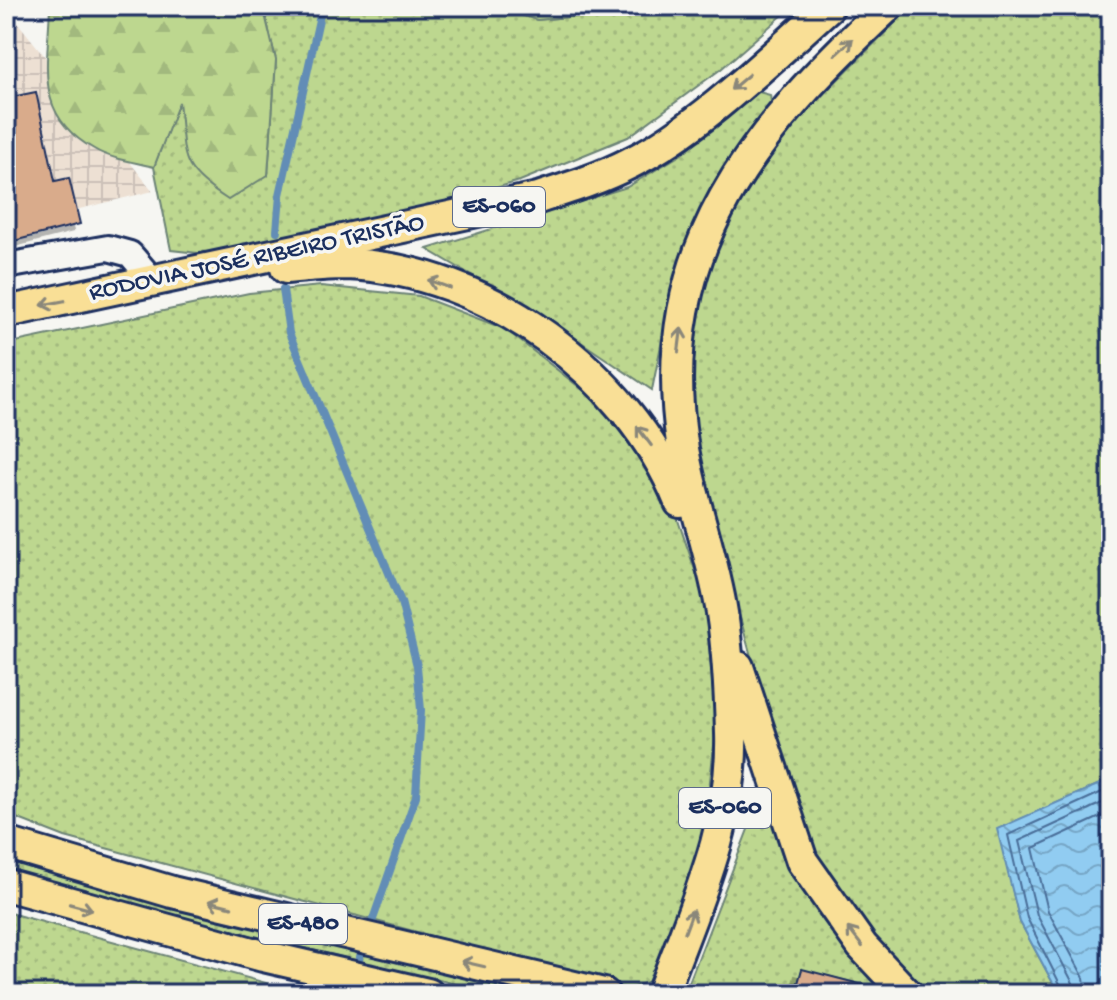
<svg xmlns="http://www.w3.org/2000/svg" width="1117" height="1000" font-family="'Gochi Hand',sans-serif">
<style>
.industrial{fill:url(#industrial-grid)}
.grass{fill:url(#grass-dots);stroke:#6c8376;stroke-width:2}
.forest{fill:url(#forest-firs);stroke:#6c8376;stroke-width:2}
.water{fill:url(#water-waves);stroke:#628db6;stroke-width:2}
.lines{fill:none;stroke-linecap:round;stroke-linejoin:round}
.shore{stroke:#4a6e99;stroke-width:2}
.stream{stroke:#628db6;stroke-width:8}
.building{fill:#d9ab8b;stroke:#1b2f5e;stroke-width:2;filter:url(#shadow)}
.minor-casing{stroke:#1b2f5e;stroke-width:30}
.major-casing{stroke:#1b2f5e;stroke-width:36}
.minor{stroke:#f6f6f2;stroke-width:24}
.major{stroke:#f9df96;stroke-width:30}
.oneway{stroke:#8a877a}
.labels{text-anchor:middle;dominant-baseline:central;stroke-width:7;stroke-linejoin:round;paint-order:stroke}
.shield{fill:#f6f6f2;stroke:#5d6b8a;stroke-width:2}
.shield-label{font-size:24px;font-weight:bold;fill:#1b2f5e}
.street-label{font-size:26px;fill:#1b2f5e;stroke:#f6f6f2}
</style>
<defs>
<pattern id="industrial-grid" width="8" height="8" patternUnits="userSpaceOnUse" patternTransform="scale(2)"><rect width="8" height="8" fill="#ede0d3"/><path d="M0 4h8M4 0v8" fill="none" stroke="#cbc0b8"/></pattern>
<pattern id="grass-dots" width="8" height="8" patternUnits="userSpaceOnUse" patternTransform="scale(2)"><rect width="8" height="8" fill="#bdd78f"/><path d="M2 2h.1M6 6h.1" fill="none" stroke="#a2b97e" stroke-width="1.8" stroke-linecap="round"/></pattern>
<pattern id="forest-firs" width="22" height="20" patternUnits="userSpaceOnUse" patternTransform="scale(2)"><rect width="22" height="20" fill="#bdd78f"/><path d="M5 1l3.5 6h-7zM16 11l3.5 6h-7z" fill="#a2b97e"/></pattern>
<pattern id="water-waves" width="16" height="10" patternUnits="userSpaceOnUse" patternTransform="scale(2)"><rect width="16" height="10" fill="#91ccf1"/><path d="M0 5q4-4 8 0t8 0" fill="none" stroke="#76a6c6"/></pattern>
<filter id="shadow"><feDropShadow dx="-7" dy="7" stdDeviation="0" flood-color="#0004"/></filter>
</defs>
<rect width="100%" height="100%" fill="#f6f6f2"/>
<filter id="ink" filterUnits="userSpaceOnUse"><feTurbulence type="fractalNoise" baseFrequency=".0125" numOctaves="2"/><feDisplacementMap in="SourceGraphic" scale="16" xChannelSelector="R" yChannelSelector="G"/><feConvolveMatrix kernelMatrix="1 2 1 2 8 2 1 2 1" color-interpolation-filters="sRGB"/></filter>
<g filter="url(#ink)">
<!-- industrial -->
<path class="industrial" d="M 6,8 L 153,191 L 6,227 Z"/>
<!-- grass -->
<g class="grass">
<path d="M 263,6 L 493,6 L 537,20 L 609,13 L 633,6 L 793,6 L 721,69 L 628,137 L 520,181 L 406,213 L 207,254 L 171,250 L 154,167 L 179,100 L 268,175 L 276,60 Z"/>
<path d="M 912,6 L 1111,6 L 1111,779 L 998,829 L 1020,922 L 1059,994 L 922,994 C 870,942 823,880 795,813 L 691,443 L 687,375 L 709,248 L 784,133 Z"/>
<path d="M 755,91 L 770,95 L 772,109 L 686,253 L 668,310 L 652,390 L 550,321 L 427,249 L 627,187 L 682,154 Z"/>
<path d="M 321,286 L 419,296 L 505,329 L 597,401 L 668,491 L 705,599 L 716,728 L 704,834 L 658,978 L 628,989 L 65,837 L 6,814 L 6,344 L 249,293 Z"/>
<path d="M 764,788 L 798,881 L 886,994 L 854,994 L 856,983 L 802,970 L 795,994 L 749,994 L 688,985 Z"/>
<path d="M 6,854 L 559,994 L 498,994 L 165,915 L 6,868 Z"/>
<path d="M 6,912 L 306,994 L 6,994 Z"/>
</g>
<!-- forest -->
<g class="forest">
<path d="M 50,6 L 263,6 L 276,60 L 268,175 L 228,200 C 176,167 186,157 179,102 L 154,167 C 135,162 110,159 94,149 C 33,115 48,66 50,6 Z"/>
<path d="M 493,6 L 633,6 L 609,13 L 537,20 Z"/>
</g>
<!-- water -->
<path class="water" d="M 1111,779 L 1111,994 L 1059,994 L 1020,922 L 997,829 Z"/>
<g class="lines">
<!-- shore -->
<g class="shore">
<path d="M 1065,994 L 1027,918 L 1008,835 L 1111,788"/>
<path d="M 1075,994 L 1073,983 L 1037,915 L 1019,841 L 1111,799"/>
<path d="M 1087,994 L 1084,978 L 1048,911 L 1033,848 L 1111,812"/>
</g>
<!-- stream -->
<g class="stream">
<path d="M 277,231 L 280,195 L 322,6"/>
<path d="M 283,289 L 289,333 L 401,602 L 417,666 L 421,710 L 416,796 L 355,971"/>
</g>
</g>
<!-- building -->
<g class="building">
<path d="M 36,92 L 55,181 L 69,178 L 80,224 L 6,243 L 6,98 Z"/>
<path d="M 802,969 L 871,987 L 870,994 L 795,994 Z"/>
</g>
<g class="lines">
<defs>
<path id="minor" d="M 6,266 L 108,248 L 130,254 L 155,283"/>
<g id="major">
<path d="M 286,268 C 306,266 327,264 347,264 C 488,270 628,374 680,502"/>
<path d="M 6,312 L 538,198 C 569,188 601,178 630,163 C 698,130 772,57 829,6"/>
<path d="M 738,667 L 802,861 L 862,946 L 907,994"/>
<path d="M 6,843 L 172,892 L 604,994"/>
<path d="M 6,885 L 263,956 L 428,994"/>
<path d="M 662,994 C 693,910 734,825 731,733 C 730,694 728,652 722,613 C 713,556 691,500 682,443 C 653,249 755,130 888,6"/>
</g>
</defs>
<!-- minor casing -->
<use href="#minor" class="minor-casing"/>
<!-- major casing -->
<use href="#major" class="major-casing"/>
<!-- minor -->
<use href="#minor" class="minor"/>
<!-- major -->
<use href="#major" class="major"/>
</g>
<!-- one-way arrows -->
<defs><path id="oneway-shaft" d="M-6 0H5M1.5-3L5.5 0L1.5 3" fill="none" stroke-width="1.6" stroke-linecap="round" stroke-linejoin="round" transform="scale(2)"/></defs>
<g class="oneway">
<use href="#oneway-shaft" transform="translate(844 47) rotate(-43)"/>
<use href="#oneway-shaft" transform="translate(740 82) rotate(140)"/>
<use href="#oneway-shaft" transform="translate(439 284) rotate(-160)"/>
<use href="#oneway-shaft" transform="translate(53 303) rotate(169)"/>
<use href="#oneway-shaft" transform="translate(680 340) rotate(-83)"/>
<use href="#oneway-shaft" transform="translate(644 436) rotate(-127)"/>
<use href="#oneway-shaft" transform="translate(220 904) rotate(-166)"/>
<use href="#oneway-shaft" transform="translate(81 907) rotate(15)"/>
<use href="#oneway-shaft" transform="translate(689 921) rotate(-70)"/>
<use href="#oneway-shaft" transform="translate(855 937) rotate(-128)"/>
<use href="#oneway-shaft" transform="translate(473 964) rotate(-167)"/>
</g>
</g>
<g class="labels">
<!-- shield labels -->
<g class="shield">
<rect x="453" y="187" width="92" height="40" rx="6"/>
<rect x="679" y="788" width="92" height="40" rx="6"/>
<rect x="259" y="904" width="88" height="40" rx="6"/>
</g>
<g class="shield-label">
<text x="499" y="207">ES-060</text>
<text x="725" y="808">ES-060</text>
<text x="303" y="924">ES-480</text>
</g>
<!-- street labels -->
<g class="street-label">
<text transform="translate(257 259) rotate(-12)">RODOVIA JOSÉ RIBEIRO TRISTÃO</text>
</g>
</g>
<!-- margin -->
<rect width="1117" height="1000" fill="none" stroke="#f6f6f2" stroke-width="32"/>
<rect x="16" y="16" width="1085" height="968" fill="none" stroke="#1b2f5e" stroke-width="3" filter="url(#ink)"/>
</svg>
